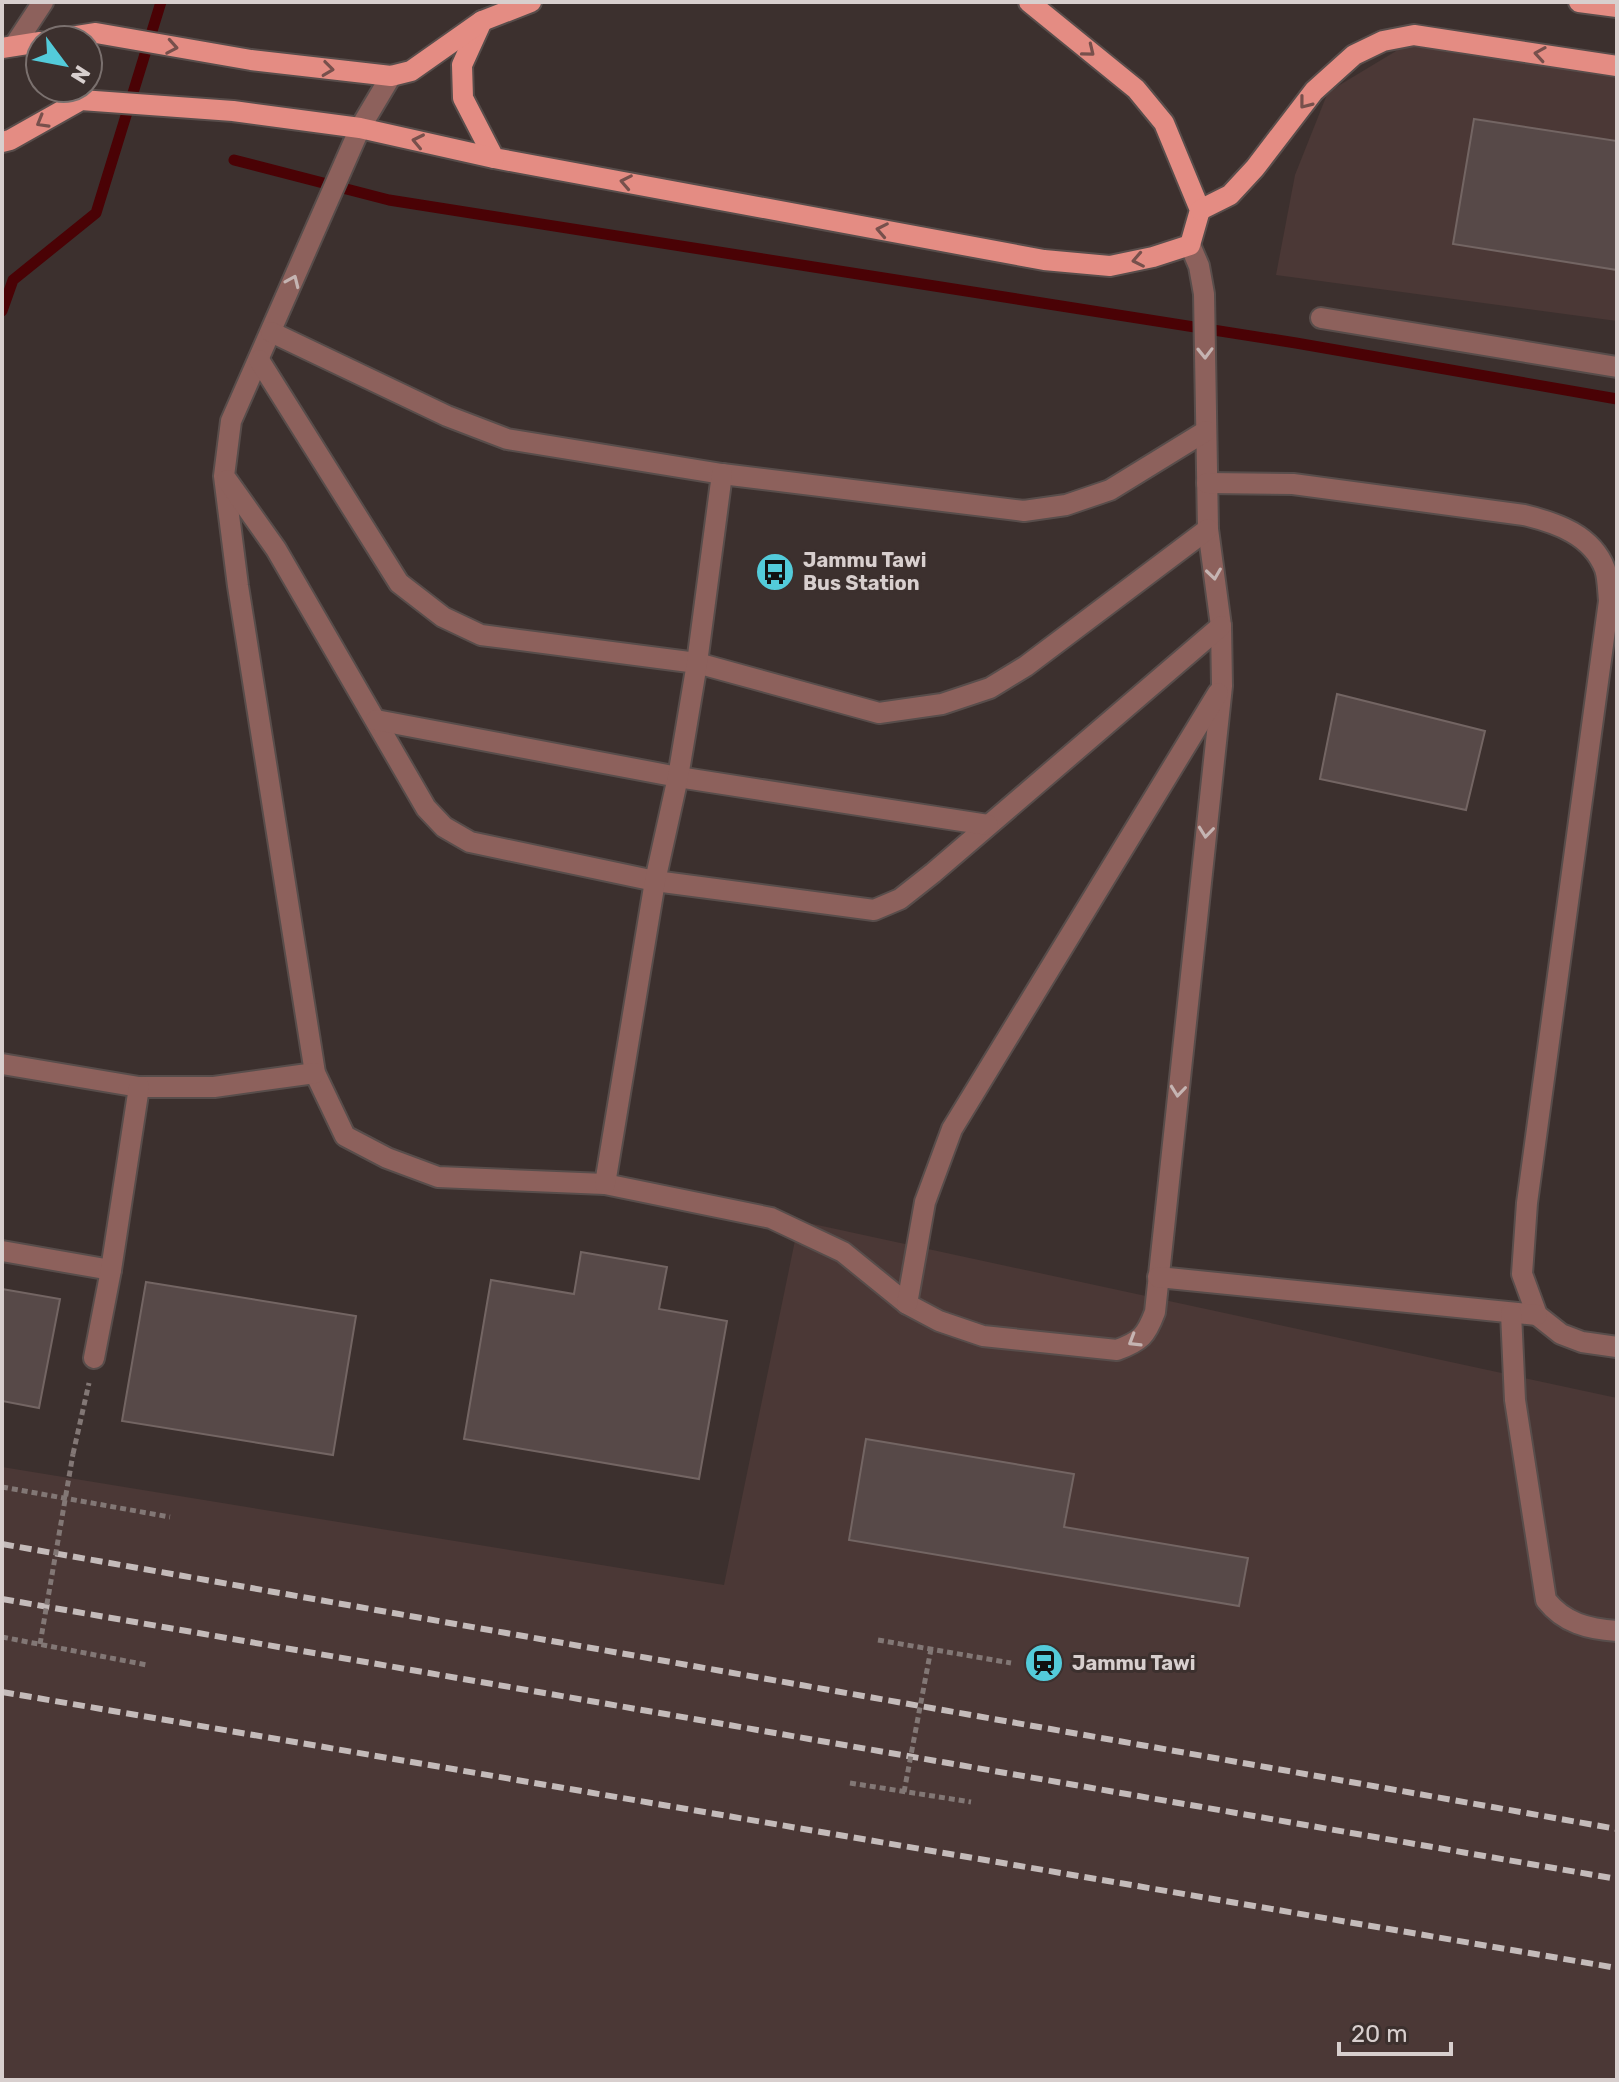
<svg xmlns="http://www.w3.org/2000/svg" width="1619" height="2082" font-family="Rubik,sans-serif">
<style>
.built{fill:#4b3836}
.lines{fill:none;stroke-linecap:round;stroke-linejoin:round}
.stream{stroke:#4a0205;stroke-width:11}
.building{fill:#574948;stroke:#736563;stroke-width:2}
.minor-casing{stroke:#584d4b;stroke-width:24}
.major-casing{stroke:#584d4b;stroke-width:24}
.path{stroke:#827775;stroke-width:5;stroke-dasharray:6 4;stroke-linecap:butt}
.minor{stroke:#8d615c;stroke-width:20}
.major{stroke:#e48c83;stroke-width:20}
.rail{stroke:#c4bbba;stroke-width:6;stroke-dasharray:12 6;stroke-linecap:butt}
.path-bridge{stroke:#827775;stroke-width:5;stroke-dasharray:6 4;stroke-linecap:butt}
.oneway{stroke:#77504c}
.oneway2{stroke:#c5b4b2}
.labels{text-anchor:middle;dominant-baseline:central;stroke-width:6;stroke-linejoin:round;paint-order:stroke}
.poi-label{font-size:20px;font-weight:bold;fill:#d8cfce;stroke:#3c302e;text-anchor:start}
</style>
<rect width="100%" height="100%" fill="#3c302e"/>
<!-- built -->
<g class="built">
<path d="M 1416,39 L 1617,65 L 1617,321 L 1276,275 L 1295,175 L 1328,92 Z"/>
<path d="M 799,1221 L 1617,1398 L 1617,2080 L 2,2080 L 2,1467 L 724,1585 Z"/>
</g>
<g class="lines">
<!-- stream -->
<g class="stream">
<path d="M 234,160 L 389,200 L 1296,343 L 1617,399"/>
<path d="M 2,311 L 13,280 L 96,213 L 161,2"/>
</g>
</g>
<!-- building -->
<g class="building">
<path d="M 1474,119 L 1617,141 L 1617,270 L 1453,244 Z"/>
<path d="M 1337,694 L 1485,731 L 1466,810 L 1320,779 Z"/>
<path d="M 581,1252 L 667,1267 L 659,1309 L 727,1321 L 699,1479 L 464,1439 L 491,1280 L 574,1294 Z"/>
<path d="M 146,1282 L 356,1316 L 333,1455 L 122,1421 Z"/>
<path d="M 2,1289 L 60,1299 L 39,1408 L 2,1401 Z"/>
<path d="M 866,1439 L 1074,1474 L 1064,1527 L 1248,1558 L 1239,1606 L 849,1540 Z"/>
</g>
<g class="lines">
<defs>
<g id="minor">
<path d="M 14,46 L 43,2"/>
<path d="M 391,76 L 360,128 L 231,421 L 224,476 L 238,586 L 315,1073 L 345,1136 L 387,1158 L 438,1177 L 605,1184 L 771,1218 L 843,1252 L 907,1304 L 939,1321 L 983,1336 L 1117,1350 C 1141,1341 1146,1336 1155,1312 L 1222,686 L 1221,626 L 1208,529 L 1204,294 L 1199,266 L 1190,245"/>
<path d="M 1321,318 L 1617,367"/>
<path d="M 271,332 L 447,416 L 507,439 L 722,474 L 1024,511 L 1066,505 L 1110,490 L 1206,431"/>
<path d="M 259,360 L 399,583 L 443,617 L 481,635 L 697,663 L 879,713 L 942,704 L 990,688 L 1026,666 L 1208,529"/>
<path d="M 227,480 L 276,549 L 426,808 L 444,827 L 470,842 L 655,881 L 874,910 L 900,899 L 933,873 L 1221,626"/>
<path d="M 1207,483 L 1293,484 L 1524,515 C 1557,523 1592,535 1605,569 C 1608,578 1608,591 1609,601 L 1527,1203 L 1522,1274 L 1537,1315 L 1561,1334 L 1582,1342 L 1617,1347"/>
<path d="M 376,720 L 678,777 L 988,825"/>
<path d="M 2,1064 L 139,1087 L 214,1087 L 315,1073"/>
<path d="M 605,1184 L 655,881 L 678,777 L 697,663 L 722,474"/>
<path d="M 2,1251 L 111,1270"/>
<path d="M 1158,1277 L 1537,1315"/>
<path d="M 907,1304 L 925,1202 L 952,1129 L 1218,693"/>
<path d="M 1511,1313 L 1515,1400 L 1546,1600 C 1564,1623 1588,1629 1617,1631"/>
<path d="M 94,1358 L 111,1270 L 139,1087"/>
</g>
<g id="major">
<path d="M 1579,2 L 1617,7"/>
<path d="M 482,21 L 462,65 L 463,98 L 494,158 L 1044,260 L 1110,266 L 1153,257 L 1190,245 L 1200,210 L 1164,123 L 1136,89 L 1029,2"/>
<path d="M 52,40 L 96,33 L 251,60 L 391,76 L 411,71 L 482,21 L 531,2"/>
<path d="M 2,48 L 40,42"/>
<path d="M 2,142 L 10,140 L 81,100 L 233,111 L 360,128 L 494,158"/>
<path d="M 1200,210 L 1230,195 L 1255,168 L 1314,91 L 1354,55 L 1383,41 L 1414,35 L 1617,66"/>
</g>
</defs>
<!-- minor casing -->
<use href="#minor" class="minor-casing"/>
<!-- major casing -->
<use href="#major" class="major-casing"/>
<!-- path -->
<g class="path">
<path d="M 73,1454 L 89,1383"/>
<path d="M 2,1487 L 170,1517"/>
<path d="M 2,1637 L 147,1665"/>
<path d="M 878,1640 L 1011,1663"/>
<path d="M 850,1783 L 971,1802"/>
</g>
<!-- minor -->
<use href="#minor" class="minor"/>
<!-- major -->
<use href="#major" class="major"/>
<!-- rail -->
<g class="rail">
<path d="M 2,1544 L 1617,1829"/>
<path d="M 2,1599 L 1617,1879"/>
<path d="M 2,1692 L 1617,1968"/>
</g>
<!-- path-bridge -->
<g class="path-bridge">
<path d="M 40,1644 L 73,1454"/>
<path d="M 904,1792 L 931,1649"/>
</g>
</g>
<!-- one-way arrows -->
<defs><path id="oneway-chevron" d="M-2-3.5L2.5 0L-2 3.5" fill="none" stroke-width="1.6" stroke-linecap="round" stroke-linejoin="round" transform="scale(2)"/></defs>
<g class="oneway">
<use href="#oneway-chevron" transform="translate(172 47) rotate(10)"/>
<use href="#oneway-chevron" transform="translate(1089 51) rotate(39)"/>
<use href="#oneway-chevron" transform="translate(1540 54) rotate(-171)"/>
<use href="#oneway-chevron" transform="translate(328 69) rotate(7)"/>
<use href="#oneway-chevron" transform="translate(1305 103) rotate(128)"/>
<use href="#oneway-chevron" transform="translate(42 122) rotate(150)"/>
<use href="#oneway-chevron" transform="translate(418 141) rotate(-168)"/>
<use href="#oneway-chevron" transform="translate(626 182) rotate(-169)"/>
<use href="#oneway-chevron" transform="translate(882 230) rotate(-169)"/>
<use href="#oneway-chevron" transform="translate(1138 260) rotate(169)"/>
</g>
<g class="oneway2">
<use href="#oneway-chevron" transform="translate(293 281) rotate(-66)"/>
<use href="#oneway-chevron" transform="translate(1205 353) rotate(89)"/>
<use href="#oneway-chevron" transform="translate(1214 574) rotate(82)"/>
<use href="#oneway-chevron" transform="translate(1206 832) rotate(96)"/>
<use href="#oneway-chevron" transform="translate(1178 1091) rotate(96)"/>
<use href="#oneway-chevron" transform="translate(1134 1341) rotate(149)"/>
</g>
<!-- icons -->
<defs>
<symbol id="bus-disc" viewBox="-11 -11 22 22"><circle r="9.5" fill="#53cbda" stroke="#3c302e"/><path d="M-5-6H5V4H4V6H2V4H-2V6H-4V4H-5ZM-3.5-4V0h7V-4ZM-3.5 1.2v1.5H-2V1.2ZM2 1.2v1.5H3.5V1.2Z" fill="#111"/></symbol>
<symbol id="station-disc" viewBox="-11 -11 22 22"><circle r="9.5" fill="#53cbda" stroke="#3c302e"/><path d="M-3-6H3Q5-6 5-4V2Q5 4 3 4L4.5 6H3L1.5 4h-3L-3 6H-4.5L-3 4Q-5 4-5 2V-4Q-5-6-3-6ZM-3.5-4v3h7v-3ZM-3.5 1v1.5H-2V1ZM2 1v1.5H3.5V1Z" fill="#111"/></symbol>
</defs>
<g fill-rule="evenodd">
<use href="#bus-disc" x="753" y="550" width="44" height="44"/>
<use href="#station-disc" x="1022" y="1641" width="44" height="44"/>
</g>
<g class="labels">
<!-- poi labels -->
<g class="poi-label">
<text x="803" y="560">Jammu Tawi<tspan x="803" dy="23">Bus Station</tspan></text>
<text x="1072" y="1663">Jammu Tawi</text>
</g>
</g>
<!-- border -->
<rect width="1619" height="2082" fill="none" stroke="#d8cfce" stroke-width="8"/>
<!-- north arrow -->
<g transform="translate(64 64) rotate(122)"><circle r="38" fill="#3c302e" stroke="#7a706e" stroke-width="2"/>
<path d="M0-6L14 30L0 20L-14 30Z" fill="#53cbda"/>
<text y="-12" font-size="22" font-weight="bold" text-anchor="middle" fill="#d8cfce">N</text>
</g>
<!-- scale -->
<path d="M1339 2042v12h112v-12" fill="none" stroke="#d8cfce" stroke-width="4"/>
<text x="1351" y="2042" font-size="24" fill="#d8cfce" stroke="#3c302e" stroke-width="6" paint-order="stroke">20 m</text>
</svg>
